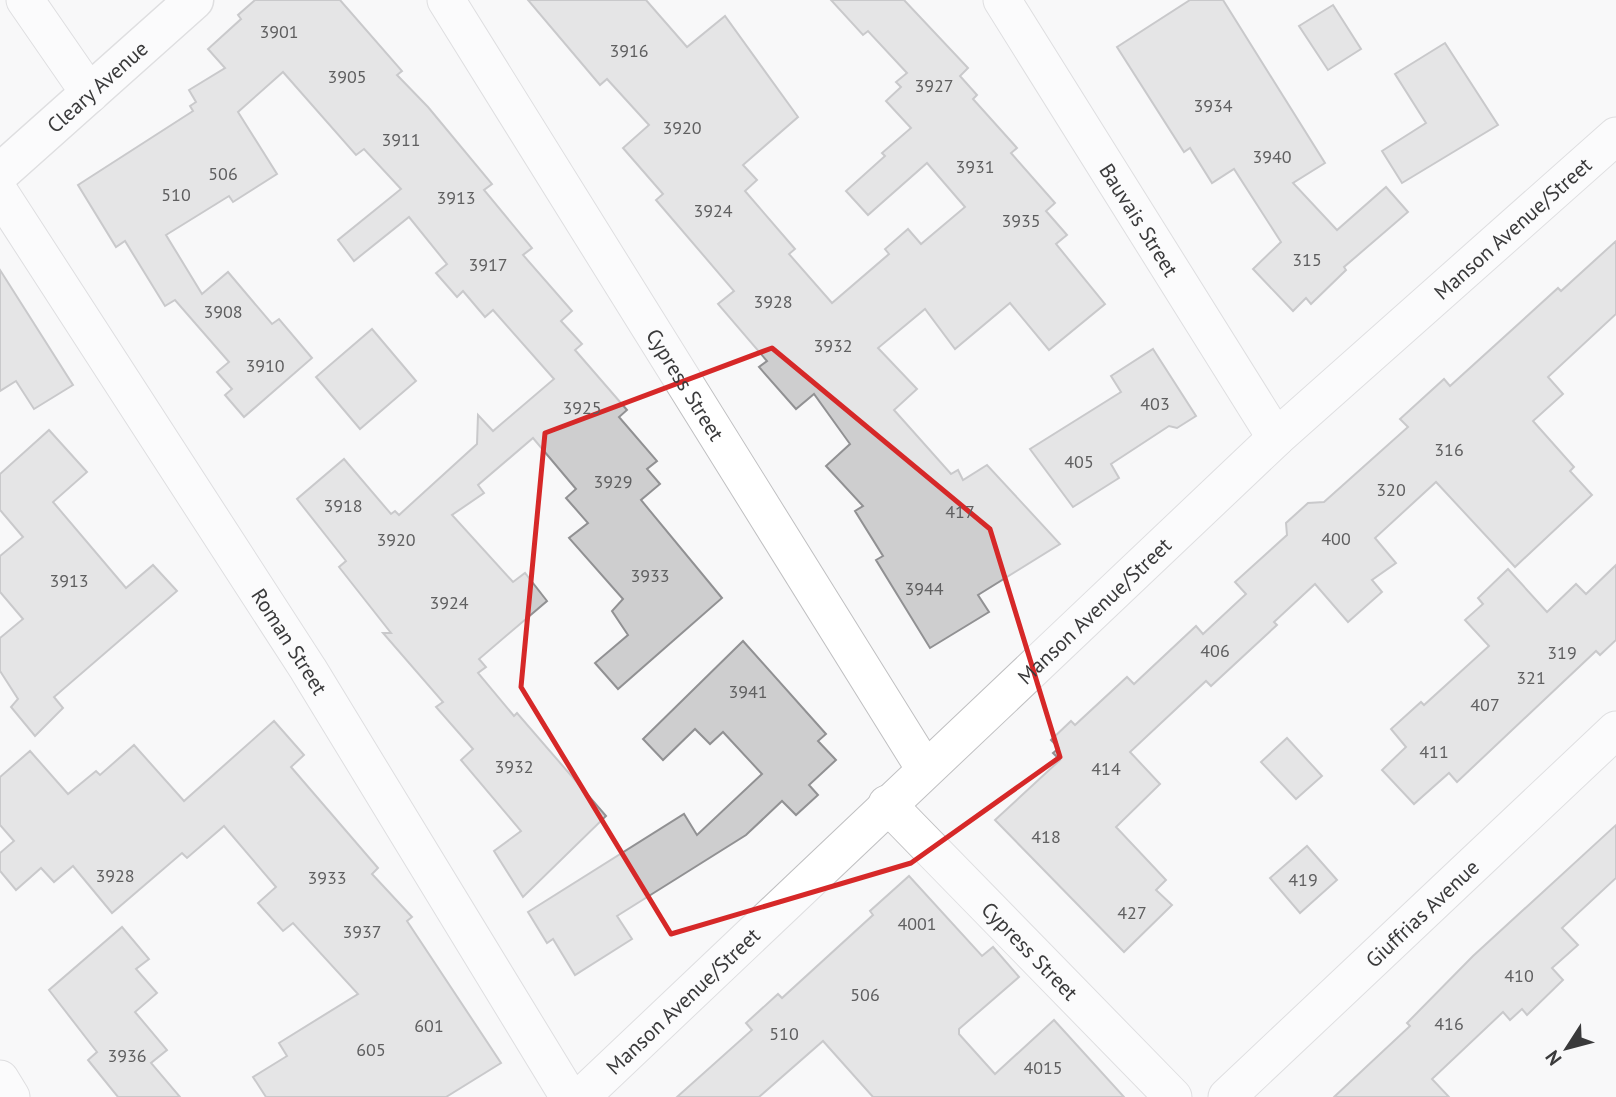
<svg xmlns="http://www.w3.org/2000/svg" width="1616" height="1097" font-family="'PT Sans',sans-serif">
<style>
.building{fill:#cececf;stroke:#919193;stroke-width:2}
.lines{fill:none;stroke-linecap:round;stroke-linejoin:round}
.minor-casing{stroke:#c0c0c2;stroke-width:39}
.tertiary-casing{stroke:#c0c0c2;stroke-width:41}
.minor{stroke:#fff;stroke-width:37}
.tertiary{stroke:#fff;stroke-width:38}
.marked{fill:none;stroke:#d62828;stroke-width:5;stroke-linejoin:round}
.labels{text-anchor:middle;dominant-baseline:central;stroke-width:6;stroke-linejoin:round;paint-order:stroke}
.number-label{font-size:18px;fill:#5f5f60}
.street-label{font-size:21px;fill:#3a3a3b;stroke:#f8f8f9}
</style>
<rect width="100%" height="100%" fill="#f8f8f9"/>
<!-- building -->
<g class="building">
<path d="M 255,0 L 340,0 L 402,71 L 397,75 L 428,107 L 492,184 L 484,190 L 532,248 L 523,255 L 572,311 L 561,321 L 582,344 L 575,350 L 627,410 L 619,417 L 657,461 L 647,469 L 660,484 L 641,500 L 722,598 L 618,689 L 595,663 L 628,635 L 612,611 L 623,599 L 569,538 L 588,523 L 566,498 L 576,489 L 533,438 L 478,485 L 484,493 L 452,515 L 513,582 L 525,573 L 547,601 L 479,659 L 486,667 L 478,673 L 514,716 L 517,713 L 606,816 L 523,897 L 494,851 L 521,831 L 461,760 L 473,749 L 436,707 L 443,702 L 383,633 L 391,633 L 339,567 L 346,561 L 297,499 L 344,459 L 391,514 L 395,511 L 399,515 L 477,444 L 478,415 L 493,431 L 554,379 L 493,310 L 485,317 L 463,291 L 457,297 L 436,273 L 447,264 L 409,217 L 354,261 L 338,240 L 401,189 L 364,149 L 356,155 L 283,72 L 238,112 L 277,174 L 233,202 L 229,196 L 166,235 L 202,294 L 228,272 L 272,324 L 279,319 L 312,358 L 244,417 L 225,395 L 232,389 L 217,372 L 229,362 L 175,300 L 165,306 L 125,241 L 116,247 L 78,185 L 193,111 L 190,106 L 196,102 L 189,90 L 225,68 L 208,49 L 241,19 L 238,15 Z"/>
<path d="M 528,0 L 646,0 L 687,47 L 725,16 L 798,117 L 743,165 L 757,180 L 745,191 L 795,249 L 789,254 L 832,303 L 889,254 L 885,249 L 908,229 L 921,244 L 965,207 L 927,163 L 868,215 L 846,191 L 885,156 L 882,153 L 911,128 L 886,101 L 901,87 L 896,82 L 907,73 L 868,31 L 863,35 L 831,0 L 904,0 L 968,68 L 960,76 L 977,95 L 973,99 L 1017,148 L 1011,153 L 1055,203 L 1046,211 L 1067,235 L 1056,244 L 1105,304 L 1049,350 L 1010,303 L 955,349 L 925,309 L 878,348 L 917,389 L 894,410 L 951,474 L 958,470 L 963,480 L 987,465 L 1060,544 L 978,595 L 989,612 L 930,648 L 876,560 L 883,556 L 855,511 L 863,506 L 826,466 L 850,444 L 814,394 L 796,409 L 759,367 L 767,361 L 718,304 L 734,291 L 656,200 L 663,194 L 623,148 L 649,125 L 607,79 L 600,85 Z"/>
<path d="M 1190,0 L 1223,0 L 1325,163 L 1293,183 L 1337,230 L 1386,187 L 1408,212 L 1344,267 L 1346,270 L 1311,304 L 1306,298 L 1293,311 L 1253,269 L 1281,242 L 1234,169 L 1212,183 L 1190,148 L 1184,152 L 1117,47 Z"/>
<path d="M 1333,5 L 1361,49 L 1328,70 L 1299,26 Z"/>
<path d="M 1445,43 L 1498,125 L 1402,183 L 1382,151 L 1426,123 L 1395,74 Z"/>
<path d="M 1616,241 L 1616,314 L 1548,377 L 1563,394 L 1533,421 L 1574,467 L 1570,471 L 1592,495 L 1515,567 L 1436,482 L 1375,538 L 1396,563 L 1372,580 L 1382,592 L 1348,622 L 1315,584 L 1274,622 L 1277,625 L 1211,686 L 1206,681 L 1130,752 L 1160,784 L 1116,827 L 1166,880 L 1156,890 L 1172,905 L 1124,952 L 995,820 L 1060,760 L 1053,753 L 1059,748 L 1051,740 L 1071,721 L 1075,725 L 1127,677 L 1134,684 L 1196,626 L 1203,634 L 1246,594 L 1235,582 L 1287,535 L 1286,523 L 1308,503 L 1324,502 L 1408,427 L 1400,419 L 1444,379 L 1450,386 L 1558,288 L 1561,291 Z"/>
<path d="M 0,270 L 73,385 L 34,409 L 16,381 L 0,391 Z"/>
<path d="M 372,329 L 416,381 L 360,429 L 316,377 Z"/>
<path d="M 1153,349 L 1196,416 L 1177,428 L 1169,426 L 1111,464 L 1119,478 L 1073,507 L 1030,449 L 1121,392 L 1111,376 Z"/>
<path d="M 49,430 L 87,472 L 53,502 L 126,588 L 153,565 L 177,591 L 54,697 L 63,708 L 35,736 L 11,707 L 18,699 L 0,671 L 0,638 L 23,619 L 0,592 L 0,556 L 23,537 L 0,510 L 0,474 Z"/>
<path d="M 1616,565 L 1616,640 L 1600,655 L 1596,651 L 1457,782 L 1449,773 L 1414,804 L 1382,770 L 1406,747 L 1391,729 L 1421,702 L 1424,705 L 1489,646 L 1465,620 L 1483,604 L 1478,598 L 1508,569 L 1547,612 L 1576,584 L 1586,594 Z"/>
<path d="M 743,641 L 826,734 L 818,741 L 836,760 L 809,785 L 818,795 L 796,815 L 782,801 L 746,835 L 617,916 L 632,939 L 575,975 L 553,939 L 547,943 L 528,912 L 684,814 L 697,835 L 762,774 L 723,732 L 710,744 L 695,729 L 663,760 L 643,739 Z"/>
<path d="M 274,721 L 304,755 L 291,767 L 378,868 L 372,874 L 412,917 L 407,921 L 501,1063 L 446,1097 L 266,1097 L 253,1077 L 287,1056 L 279,1043 L 358,994 L 293,923 L 283,931 L 258,903 L 276,887 L 224,826 L 187,858 L 182,853 L 112,913 L 73,866 L 54,882 L 41,868 L 16,890 L 0,871 L 0,853 L 14,841 L 0,825 L 0,777 L 30,751 L 68,794 L 96,771 L 100,775 L 134,745 L 184,801 Z"/>
<path d="M 1287,738 L 1322,776 L 1296,799 L 1261,762 Z"/>
<path d="M 1616,825 L 1616,878 L 1562,928 L 1578,945 L 1552,968 L 1563,980 L 1527,1015 L 1522,1009 L 1510,1020 L 1503,1012 L 1432,1079 L 1449,1097 L 1334,1097 L 1410,1026 L 1407,1023 L 1473,956 Z"/>
<path d="M 1307,846 L 1337,880 L 1300,913 L 1270,878 Z"/>
<path d="M 909,876 L 982,956 L 993,947 L 1019,977 L 959,1029 L 959,1034 L 995,1074 L 1054,1020 L 1124,1097 L 873,1097 L 823,1041 L 759,1097 L 677,1097 L 752,1030 L 746,1023 L 778,994 L 782,998 L 873,915 L 870,911 Z"/>
<path d="M 122,927 L 149,959 L 136,969 L 157,993 L 135,1012 L 167,1050 L 151,1063 L 180,1097 L 118,1097 L 88,1060 L 97,1052 L 49,990 Z"/>
</g>
<g class="lines">
<defs>
<g id="minor">
<path d="M 25,0 L 90,94"/>
<path id="s1" d="M 446,0 L 925,769"/>
<path id="s2" d="M 1002,0 L 1276,438"/>
<path id="s3" d="M 0,193 L 308,669 L 569,1097"/>
<path id="s4" d="M 887,804 L 1173,1097"/>
<path d="M 0,1079 L 11,1097"/>
<path id="s5" d="M 581,1097 L 1276,438 L 1616,136"/>
<path id="s6" d="M 1227,1097 L 1616,730"/>
</g>
<g id="tertiary">
<path id="s7" d="M 0,173 L 194,0"/>
</g>
</defs>
<!-- minor casing -->
<use href="#minor" class="minor-casing"/>
<!-- tertiary casing -->
<use href="#tertiary" class="tertiary-casing"/>
<!-- minor -->
<use href="#minor" class="minor"/>
<!-- tertiary -->
<use href="#tertiary" class="tertiary"/>
</g>
<!-- marked area -->
<path d="M0 0H1616V1097H0ZM 772,348 L 990,529 L 1060,757 L 911,863 L 671,934 L 521,687 L 545,433 Z" fill="#f8f8f9" fill-opacity=".55" fill-rule="evenodd"/>
<path class="marked" d="M 772,348 L 990,529 L 1060,757 L 911,863 L 671,934 L 521,687 L 545,433 Z"/>
<g class="labels">
<!-- number labels -->
<g class="number-label">
<text x="279" y="31">3901</text>
<text x="629" y="50">3916</text>
<text x="347" y="76">3905</text>
<text x="934" y="85">3927</text>
<text x="1213" y="105">3934</text>
<text x="682" y="127">3920</text>
<text x="401" y="139">3911</text>
<text x="1272" y="156">3940</text>
<text x="975" y="166">3931</text>
<text x="223" y="173">506</text>
<text x="176" y="194">510</text>
<text x="456" y="197">3913</text>
<text x="713" y="210">3924</text>
<text x="1021" y="220">3935</text>
<text x="1307" y="259">315</text>
<text x="488" y="264">3917</text>
<text x="773" y="301">3928</text>
<text x="223" y="311">3908</text>
<text x="833" y="345">3932</text>
<text x="265" y="365">3910</text>
<text x="1155" y="403">403</text>
<text x="582" y="407">3925</text>
<text x="1449" y="449">316</text>
<text x="1079" y="461">405</text>
<text x="613" y="481">3929</text>
<text x="1391" y="489">320</text>
<text x="343" y="505">3918</text>
<text x="960" y="511">417</text>
<text x="1336" y="538">400</text>
<text x="396" y="539">3920</text>
<text x="650" y="575">3933</text>
<text x="69" y="580">3913</text>
<text x="924" y="588">3944</text>
<text x="449" y="602">3924</text>
<text x="1215" y="650">406</text>
<text x="1562" y="652">319</text>
<text x="1531" y="677">321</text>
<text x="748" y="691">3941</text>
<text x="1485" y="704">407</text>
<text x="1434" y="751">411</text>
<text x="514" y="766">3932</text>
<text x="1106" y="768">414</text>
<text x="1046" y="836">418</text>
<text x="115" y="875">3928</text>
<text x="327" y="877">3933</text>
<text x="1303" y="879">419</text>
<text x="1132" y="912">427</text>
<text x="917" y="923">4001</text>
<text x="362" y="931">3937</text>
<text x="1519" y="975">410</text>
<text x="865" y="994">506</text>
<text x="1449" y="1023">416</text>
<text x="429" y="1025">601</text>
<text x="784" y="1033">510</text>
<text x="371" y="1049">605</text>
<text x="127" y="1055">3936</text>
<text x="1043" y="1067">4015</text>
</g>
<!-- street labels -->
<g class="street-label">
<text stroke="none"><textPath href="#s7" startOffset="130">Cleary Avenue</textPath></text>
<text stroke="none"><textPath href="#s2" startOffset="259">Bauvais Street</textPath></text>
<text stroke="none"><textPath href="#s5" startOffset="1274">Manson Avenue/Street</textPath></text>
<text stroke="none"><textPath href="#s1" startOffset="453">Cypress Street</textPath></text>
<text stroke="none"><textPath href="#s5" startOffset="707">Manson Avenue/Street</textPath></text>
<text stroke="none"><textPath href="#s3" startOffset="534">Roman Street</textPath></text>
<text stroke="none"><textPath href="#s6" startOffset="268">Giuffrias Avenue</textPath></text>
<text stroke="none"><textPath href="#s4" startOffset="205">Cypress Street</textPath></text>
<text stroke="none"><textPath href="#s5" startOffset="140">Manson Avenue/Street</textPath></text>
</g>
</g>
<!-- north arrow -->
<g transform="translate(1567 1048) rotate(234)" stroke="#f8f8f9" stroke-width="5" paint-order="stroke">
<path d="M0-5L12 26L0 18L-12 26Z" fill="#3a3a3b"/>
<text y="-10" font-size="19" font-weight="bold" text-anchor="middle" fill="#3a3a3b">N</text>
</g>
</svg>
